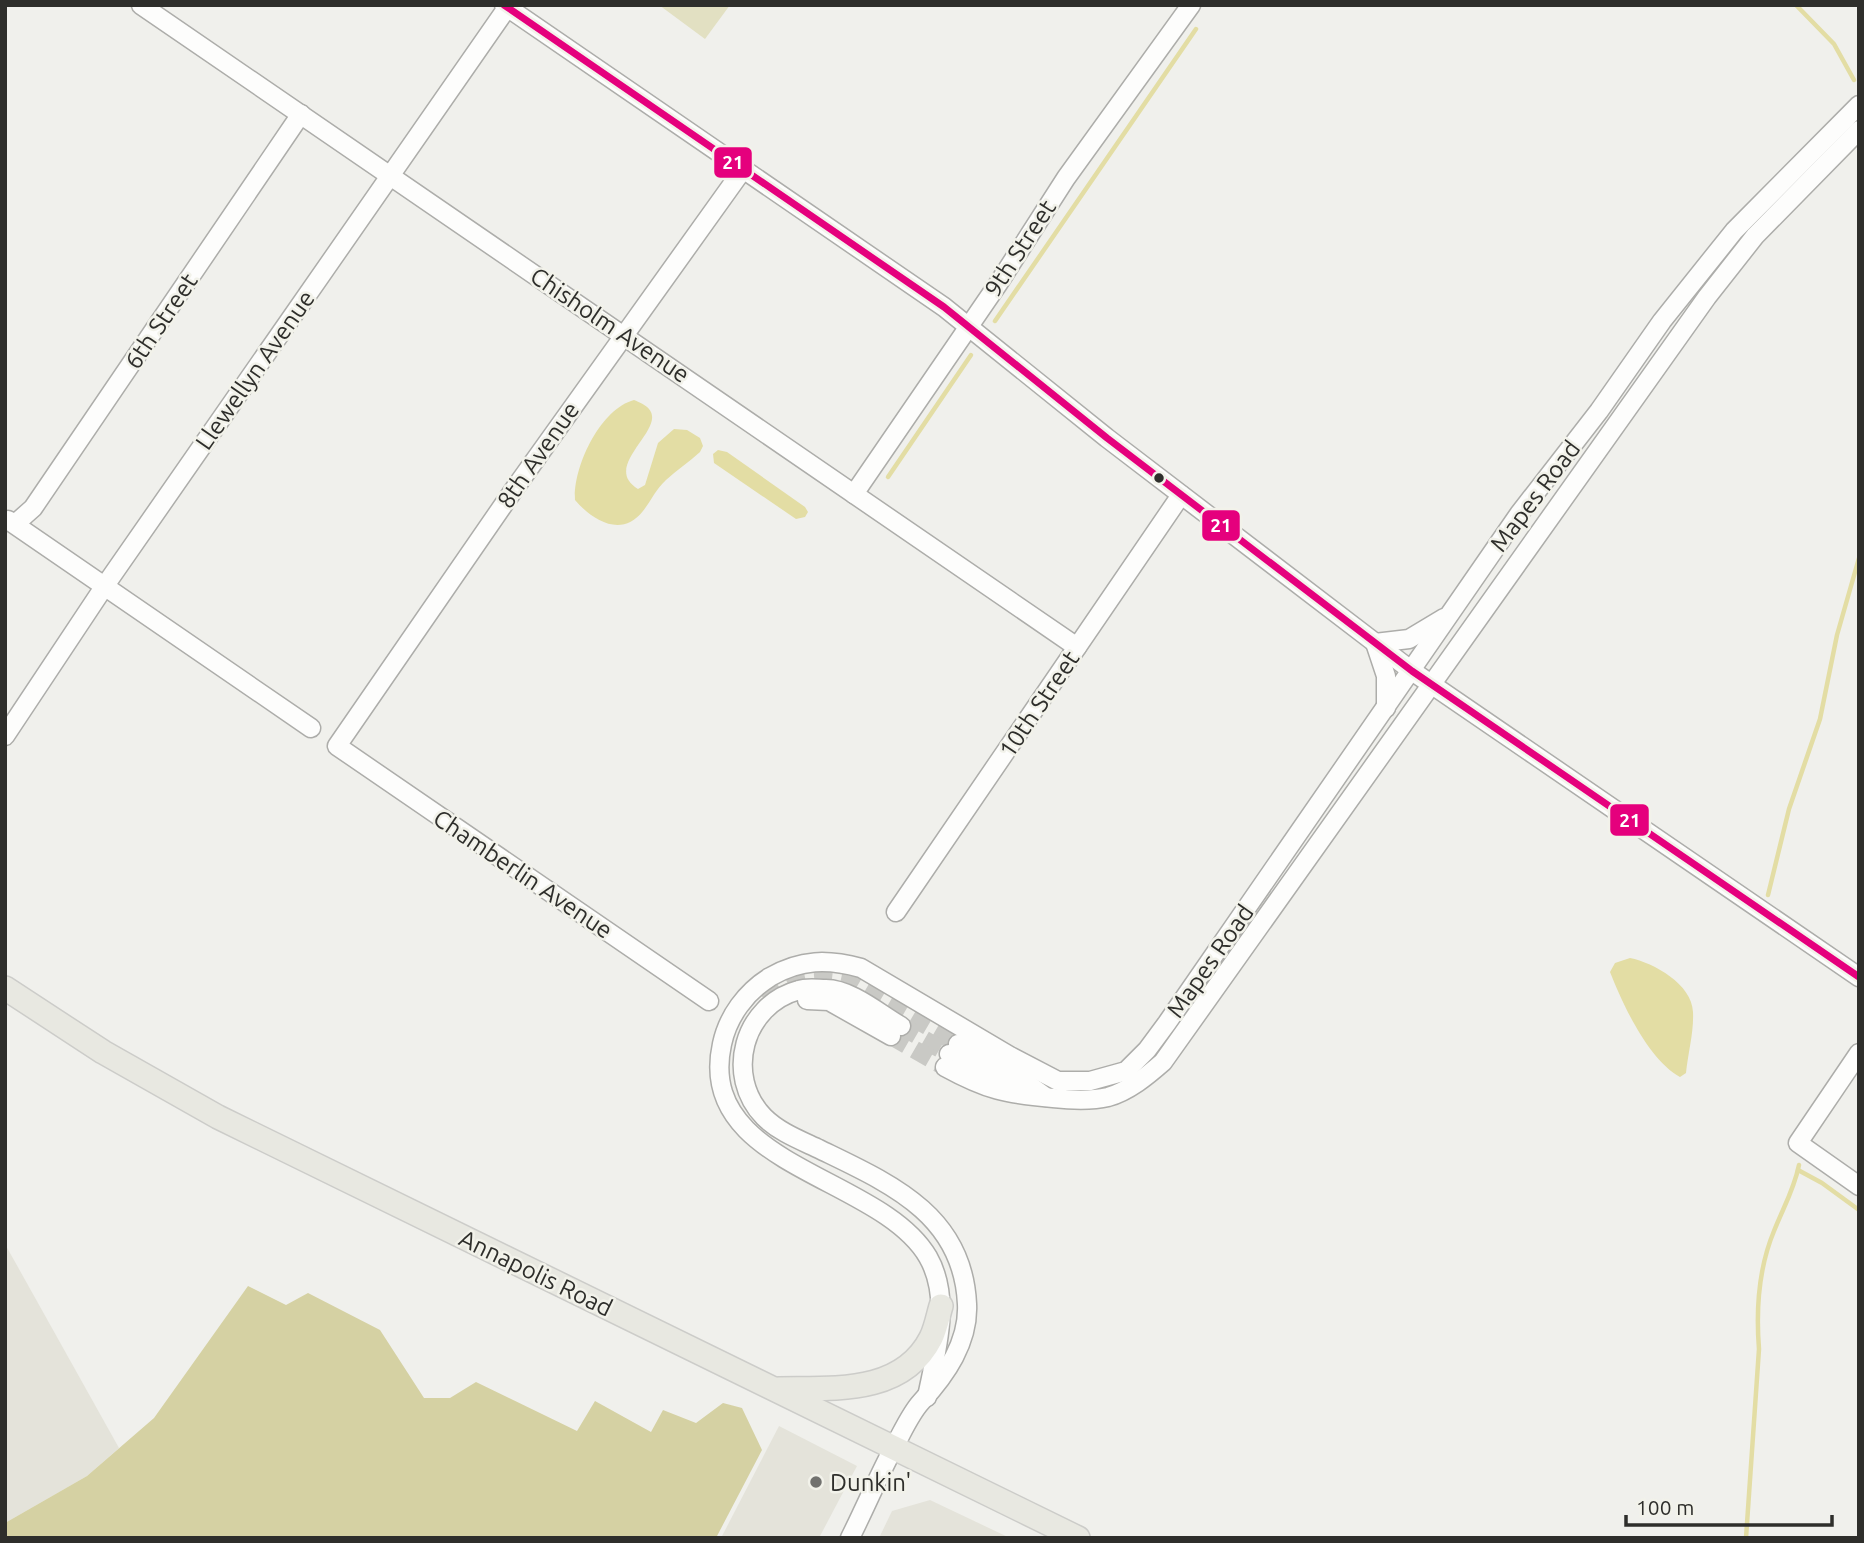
<svg xmlns="http://www.w3.org/2000/svg" width="1864" height="1543" font-family="Ubuntu,sans-serif">
<style>
.built{fill:#e4e3da}
.green{fill:#e2e0c2}
.forest{fill:#d5d1a3}
.water{fill:#e3dda4}
.lines{fill:none;stroke-linecap:round;stroke-linejoin:round}
.stream{stroke:#e3dda4;stroke-width:4.5}
.minor-tunnel{stroke:#c9c9c5;stroke-width:18;stroke-dasharray:18 9;stroke-linecap:butt}
.minor-casing{stroke:#adadaa;stroke-width:21}
.major-casing{stroke:#ccccc9;stroke-width:26}
.minor{stroke:#fdfdfc;stroke-width:18}
.major{stroke:#e8e8e1;stroke-width:23}
.bus-1-casing{stroke:#f2f2ea;stroke-width:12}
.bus-1{stroke:#e5007d;stroke-width:7}
.bus-dot{fill:#2e2e2b;stroke:#f2f2ea;stroke-width:2.5}
.poi-dot{fill:#72726f;stroke:#f2f2ea;stroke-width:2.5}
.labels{text-anchor:middle;dominant-baseline:central;stroke-width:5;stroke-linejoin:round;paint-order:stroke}
.street-label{font-size:24px;fill:#2e2e2b;stroke:#f2f2ea}
.poi-label{font-size:24px;fill:#2e2e2b;stroke:#f2f2ea;text-anchor:start}
.line-badge{stroke:#f2f2ea;stroke-width:2.5}
.badge-label{font-size:19px;text-anchor:middle;font-weight:bold;fill:#fff}
</style>
<rect width="100%" height="100%" fill="#f0f0ec"/>
<!-- built -->
<g class="built">
<path d="M 5,1244 L 119,1448 L 87,1476 L 5,1523 Z"/>
<path d="M 779,1426 L 857,1466 L 819,1538 L 721,1538 Z"/>
<path d="M 930,1500 L 1010,1538 L 879,1538 L 892,1511 Z"/>
</g>
<!-- green -->
<path class="green" d="M 659,5 L 730,5 L 705,39 Z"/>
<!-- forest -->
<path class="forest" d="M 248,1286 L 286,1305 L 308,1293 L 380,1330 L 424,1398 L 450,1398 L 476,1382 L 577,1431 L 595,1401 L 651,1432 L 663,1410 L 696,1423 L 723,1403 L 742,1408 L 762,1450 L 716,1538 L 5,1538 L 5,1523 L 87,1476 L 154,1418 Z"/>
<!-- water -->
<g class="water">
<path d="M 634,400 C 639,402 646,405 649,409 C 667,430 600,466 638,489 L 645,485 L 658,443 L 674,429 L 687,430 L 700,438 L 703,446 L 700,452 C 689,462 677,470 666,480 C 656,489 651,501 643,511 C 622,538 593,521 575,500 C 573,467 600,409 634,400 Z"/>
<path d="M 718,450 L 727,452 L 805,507 L 808,512 L 805,517 L 796,519 L 714,463 L 713,454 Z"/>
<path d="M 1630,958 C 1654,963 1692,984 1693,1012 C 1694,1032 1688,1053 1686,1073 L 1680,1077 C 1648,1059 1623,1005 1610,972 L 1615,963 Z"/>
</g>
<g class="lines">
<!-- stream -->
<g class="stream">
<path d="M 1796,5 L 1834,44 L 1854,80"/>
<path d="M 995,321 L 1196,29"/>
<path d="M 888,477 L 971,355"/>
<path d="M 1768,895 L 1789,809 L 1820,719 L 1837,635 L 1859,558"/>
<path d="M 1798,1170 L 1822,1183 L 1859,1210"/>
<path d="M 1746,1538 L 1759,1349 C 1756,1311 1759,1267 1774,1231 C 1783,1208 1794,1190 1799,1165"/>
</g>
<!-- minor-tunnel -->
<g class="minor-tunnel">
<path d="M 767,1001 C 790,976 821,972 852,982 L 958,1044"/>
<path d="M 901,1026 L 949,1054"/>
<path d="M 891,1036 L 945,1067"/>
</g>
<defs>
<g id="minor">
<path d="M 141,5 L 1077,647"/>
<path d="M 504,5 L 944,307 L 1107,438 L 1412,671 L 1859,977"/>
<path d="M 854,494 L 998,284 L 1066,178 L 1191,5"/>
<path d="M 8,520 L 311,728"/>
<path d="M 15,524 L 33,508 L 301,114"/>
<path d="M 1386,708 L 1386,676 L 1375,643 L 1409,639 L 1444,618"/>
<path d="M 5,736 L 104,587 L 509,5"/>
<path d="M 896,912 L 1181,495"/>
<path d="M 807,1000 L 829,1001 L 891,1036"/>
<path d="M 709,1001 L 337,746 L 515,488 L 744,168"/>
<path d="M 958,1044 L 1025,1082 L 1046,1097"/>
<path d="M 1859,1053 L 1798,1143 L 1859,1186"/>
<path d="M 949,1054 L 1009,1084"/>
<path d="M 945,1067 C 987,1090 1006,1094 1053,1098 C 1071,1100 1091,1101 1108,1097 C 1129,1091 1147,1076 1163,1062 L 1707,297 L 1755,236 L 1859,130"/>
<path d="M 927,1397 C 936,1352 952,1299 928,1257 C 880,1175 695,1167 722,1044 C 728,1016 746,992 770,977 C 801,959 828,959 861,968 L 1010,1056 L 1058,1081 L 1090,1081 L 1126,1071 L 1147,1050 L 1167,1023 L 1519,514 L 1599,411 L 1662,321 L 1734,231 L 1859,105"/>
<path d="M 850,1538 C 865,1508 878,1477 894,1447 C 902,1433 910,1414 921,1402 C 946,1375 969,1342 967,1304 C 963,1214 889,1183 819,1149 C 800,1140 779,1132 764,1117 C 724,1076 743,1005 799,990 C 807,987 818,989 826,989 C 851,989 880,1014 901,1026"/>
</g>
<g id="major">
<path d="M 5,988 L 103,1052 L 218,1117 L 1078,1538"/>
<path d="M 779,1389 C 833,1388 902,1395 931,1338 C 936,1328 938,1316 941,1306"/>
</g>
</defs>
<!-- minor casing -->
<use href="#minor" class="minor-casing"/>
<!-- major casing -->
<use href="#major" class="major-casing"/>
<!-- minor -->
<use href="#minor" class="minor"/>
<!-- major -->
<use href="#major" class="major"/>
<defs>
<path id="bus-1" d="M 504,5 L 944,307 L 1107,438 L 1412,671 L 1859,977"/>
</defs>
<!-- bus-1 casing -->
<use href="#bus-1" class="bus-1-casing"/>
<!-- bus-1 -->
<use href="#bus-1" class="bus-1"/>
</g>
<!-- markers -->
<circle class="bus-dot" cx="1159" cy="478" r="6"/>
<circle class="poi-dot" cx="816" cy="1482" r="7"/>
<g class="labels">
<!-- street labels -->
<g class="street-label">
<text transform="translate(1020 248) rotate(-57)">9th Street</text>
<text transform="translate(161 321) rotate(-56)">6th Street</text>
<text transform="translate(610 325) rotate(34)">Chisholm Avenue</text>
<text transform="translate(255 370) rotate(-55)">Llewellyn Avenue</text>
<text transform="translate(538 455) rotate(-55)">8th Avenue</text>
<text transform="translate(1535 496) rotate(-53)">Mapes Road</text>
<text transform="translate(1039 704) rotate(-56)">10th Street</text>
<text transform="translate(523 874) rotate(34)">Chamberlin Avenue</text>
<text transform="translate(1210 961) rotate(-55)">Mapes Road</text>
<text transform="translate(536 1273) rotate(26)">Annapolis Road</text>
</g>
<!-- poi labels -->
<g class="poi-label">
<text x="830" y="1482">Dunkin'</text>
</g>
</g>
<g class="line-badge">
<rect x="713" y="146" width="40" height="33" rx="7" fill="#e5007d"/>
<rect x="1201" y="509" width="40" height="33" rx="7" fill="#e5007d"/>
<rect x="1609" y="803" width="41" height="34" rx="7" fill="#e5007d"/>
</g>
<g class="badge-label">
<text x="733" y="169">21</text>
<text x="1221" y="532">21</text>
<text x="1630" y="827">21</text>
</g>
<!-- border -->
<rect width="1864" height="1543" fill="none" stroke="#2e2e2b" stroke-width="14"/>
<!-- scale -->
<path d="M1626 1515v10h206v-10" fill="none" stroke="#2e2e2b" stroke-width="3.5"/>
<text x="1636" y="1515" font-size="21" fill="#2e2e2b" stroke="#f2f2ea" stroke-width="5" paint-order="stroke">100 m</text>
</svg>
